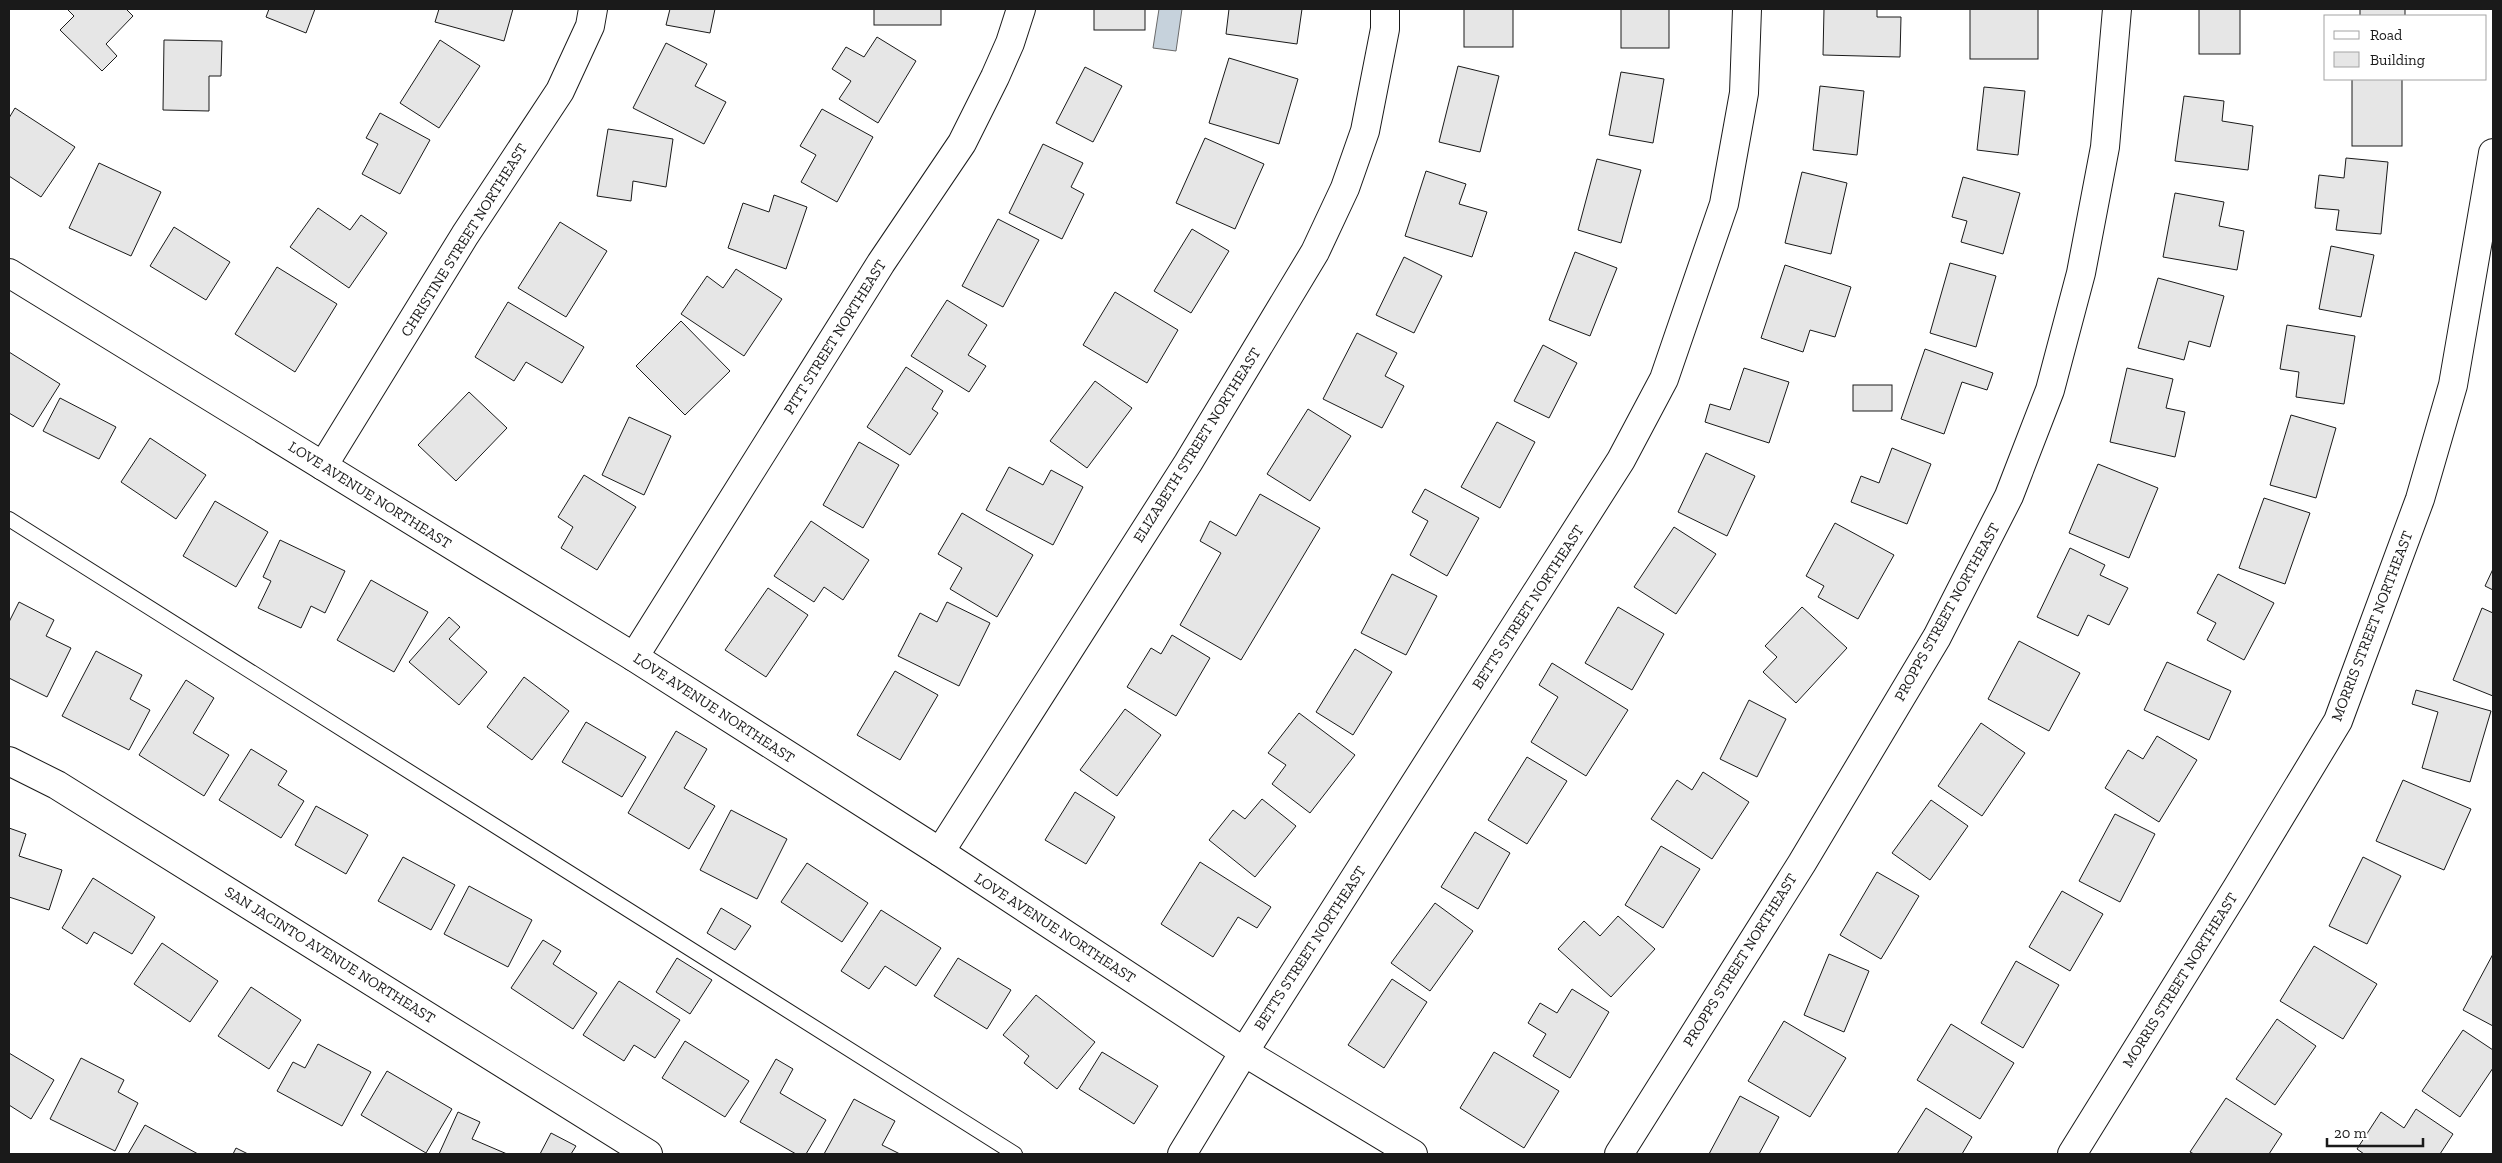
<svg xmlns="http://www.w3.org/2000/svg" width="2502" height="1163" font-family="'Zilla Slab',serif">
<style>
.water{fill:#c6d2dc;stroke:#6a6a6a}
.building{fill:#e6e6e6;stroke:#1a1a1a}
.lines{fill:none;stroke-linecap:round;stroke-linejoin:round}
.service-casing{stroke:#1a1a1a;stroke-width:16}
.minor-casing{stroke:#1a1a1a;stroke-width:30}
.tertiary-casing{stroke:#1a1a1a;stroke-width:30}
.service{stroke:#fff;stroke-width:14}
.minor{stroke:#fff;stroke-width:28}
.tertiary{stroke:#fff;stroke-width:28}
.labels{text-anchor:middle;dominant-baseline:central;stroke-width:4;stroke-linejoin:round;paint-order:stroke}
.street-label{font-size:15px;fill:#1a1a1a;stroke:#fff}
</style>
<rect width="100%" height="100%" fill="#fff"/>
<!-- water -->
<path class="water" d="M 1159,9 L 1182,9 L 1176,51 L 1153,48 Z"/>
<!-- building -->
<g class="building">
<path d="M 67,9 L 126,9 L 133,16 L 106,44 L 117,56 L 102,71 L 60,30 L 74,16 Z"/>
<path d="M 269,9 L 315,9 L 306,33 L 266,17 Z"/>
<path d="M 439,9 L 513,9 L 504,41 L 435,22 Z"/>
<path d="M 670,9 L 715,9 L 710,33 L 666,25 Z"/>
<rect x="874" y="9" width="67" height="16"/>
<rect x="1094" y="9" width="51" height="21"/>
<path d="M 1229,9 L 1302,9 L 1297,44 L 1226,34 Z"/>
<rect x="1464" y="9" width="49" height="38"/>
<rect x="1621" y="9" width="48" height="39"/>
<path d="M 1824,9 L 1877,9 L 1877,17 L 1901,17 L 1900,57 L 1823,55 Z"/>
<rect x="1970" y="9" width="68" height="50"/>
<rect x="2199" y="9" width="41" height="45"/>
<rect x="2360" y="9" width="45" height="7"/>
<path d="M 877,37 L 916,61 L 878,123 L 839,99 L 851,81 L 832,69 L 846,47 L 864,57 Z"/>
<path d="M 164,40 L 222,41 L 221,76 L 209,76 L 209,111 L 163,110 Z"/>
<path d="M 440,40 L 480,66 L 439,128 L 400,103 Z"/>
<path d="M 666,43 L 707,64 L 695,86 L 726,102 L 704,144 L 633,108 Z"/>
<path d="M 1229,58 L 1298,79 L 1279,144 L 1209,123 Z"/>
<path d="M 1458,66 L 1499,76 L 1480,152 L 1439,142 Z"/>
<path d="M 1085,67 L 1122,86 L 1093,142 L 1056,123 Z"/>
<path d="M 1621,72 L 1664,79 L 1653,143 L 1609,135 Z"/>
<rect x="2352" y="79" width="50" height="67"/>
<path d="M 1820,86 L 1864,91 L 1857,155 L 1813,150 Z"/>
<path d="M 1984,87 L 2025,91 L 2018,155 L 1977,150 Z"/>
<path d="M 2184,96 L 2224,101 L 2222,121 L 2253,126 L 2248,170 L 2175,161 Z"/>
<path d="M 15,108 L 75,147 L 41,197 L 9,176 L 9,118 Z"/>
<path d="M 822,109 L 873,137 L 837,202 L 801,182 L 816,155 L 800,146 Z"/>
<path d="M 380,113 L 430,140 L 400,194 L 362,174 L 378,144 L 366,138 Z"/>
<path d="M 608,129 L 673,139 L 666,187 L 633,181 L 631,201 L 597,196 Z"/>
<path d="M 1205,138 L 1264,164 L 1235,229 L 1176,203 Z"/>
<path d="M 1043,144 L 1083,163 L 1071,187 L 1084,194 L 1062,239 L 1009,213 Z"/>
<path d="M 2346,158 L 2388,162 L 2381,234 L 2336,230 L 2339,210 L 2315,208 L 2319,175 L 2344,178 Z"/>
<path d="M 1597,159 L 1641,170 L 1621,243 L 1578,230 Z"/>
<path d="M 99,163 L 161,192 L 131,256 L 69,228 Z"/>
<path d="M 1426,171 L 1466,184 L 1459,204 L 1487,212 L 1472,257 L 1405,236 Z"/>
<path d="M 1802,172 L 1847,183 L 1831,254 L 1785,243 Z"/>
<path d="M 1963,177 L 2020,193 L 2003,254 L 1961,242 L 1967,221 L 1952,217 Z"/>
<path d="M 2175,193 L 2224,202 L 2219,226 L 2244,231 L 2237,270 L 2163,257 Z"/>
<path d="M 774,195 L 807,207 L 786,269 L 728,248 L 743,203 L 769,212 Z"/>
<path d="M 318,208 L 350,230 L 361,215 L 387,233 L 349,288 L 290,247 Z"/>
<path d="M 998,219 L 1039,240 L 1003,307 L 962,286 Z"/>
<path d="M 560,222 L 607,251 L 566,317 L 518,288 Z"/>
<path d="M 174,227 L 230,262 L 206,300 L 150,266 Z"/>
<path d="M 1192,229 L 1229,251 L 1191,313 L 1154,291 Z"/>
<path d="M 2331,246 L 2374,255 L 2361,317 L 2319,309 Z"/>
<path d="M 1575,252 L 1617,268 L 1590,336 L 1549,320 Z"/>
<path d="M 1404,257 L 1442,276 L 1414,333 L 1376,315 Z"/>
<path d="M 1950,263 L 1996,276 L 1976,347 L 1930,333 Z"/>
<path d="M 1785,265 L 1851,287 L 1835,337 L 1810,330 L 1803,352 L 1761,338 Z"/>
<path d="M 277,267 L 337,304 L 295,372 L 235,334 Z"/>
<path d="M 736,269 L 782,299 L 744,356 L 681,314 L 707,276 L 723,288 Z"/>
<path d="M 2158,278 L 2224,296 L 2210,347 L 2189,341 L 2184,360 L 2138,348 Z"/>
<path d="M 1115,292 L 1178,330 L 1147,383 L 1083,345 Z"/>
<path d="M 947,300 L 987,325 L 968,355 L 986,366 L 969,392 L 911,356 Z"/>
<path d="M 508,302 L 584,347 L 562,383 L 526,362 L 514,381 L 475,357 Z"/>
<path d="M 681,321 L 730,371 L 685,415 L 636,366 Z"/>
<path d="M 2287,325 L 2355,336 L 2344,404 L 2296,397 L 2299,372 L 2280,369 Z"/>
<path d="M 1357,333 L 1397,353 L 1385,376 L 1404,386 L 1382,428 L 1323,399 Z"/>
<path d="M 1543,345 L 1577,363 L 1549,418 L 1514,401 Z"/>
<path d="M 1925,349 L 1993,373 L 1987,390 L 1962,382 L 1944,434 L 1901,419 Z"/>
<path d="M 9,352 L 60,384 L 33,427 L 9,413 Z"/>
<path d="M 906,367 L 943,391 L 932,409 L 938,413 L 910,455 L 867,427 Z"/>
<path d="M 1744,368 L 1789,382 L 1769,443 L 1705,422 L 1710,404 L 1730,410 Z"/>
<path d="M 2127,368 L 2173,379 L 2166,408 L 2185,412 L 2175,457 L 2110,442 Z"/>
<path d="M 1095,381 L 1132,408 L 1087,468 L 1050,441 Z"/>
<rect x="1853" y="385" width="39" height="26"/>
<path d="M 469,392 L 507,428 L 456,481 L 418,445 Z"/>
<path d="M 60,398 L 116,427 L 99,459 L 43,431 Z"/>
<path d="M 1308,409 L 1351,436 L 1310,501 L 1267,474 Z"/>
<path d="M 2291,415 L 2336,428 L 2316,498 L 2270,485 Z"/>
<path d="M 629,417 L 671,436 L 644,495 L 602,475 Z"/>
<path d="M 1497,422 L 1535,442 L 1500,508 L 1461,487 Z"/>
<path d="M 150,438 L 206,475 L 176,519 L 121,482 Z"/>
<path d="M 859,442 L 899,465 L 863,528 L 823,505 Z"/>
<path d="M 1892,448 L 1931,464 L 1907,524 L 1851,502 L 1861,476 L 1879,483 Z"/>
<path d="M 1706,453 L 1755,476 L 1727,536 L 1678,512 Z"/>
<path d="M 2098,464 L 2158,488 L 2129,558 L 2069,533 Z"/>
<path d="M 1009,467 L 1043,485 L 1051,470 L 1083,487 L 1053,545 L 986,510 Z"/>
<path d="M 584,475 L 636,507 L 597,570 L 561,548 L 573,527 L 558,517 Z"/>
<path d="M 1425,489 L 1479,518 L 1447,576 L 1410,555 L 1428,521 L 1412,512 Z"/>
<path d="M 1260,494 L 1320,528 L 1241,660 L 1180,625 L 1221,553 L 1200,541 L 1210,521 L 1236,536 Z"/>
<path d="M 2264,498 L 2310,513 L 2285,584 L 2239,568 Z"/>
<path d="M 215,501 L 268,532 L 236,587 L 183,556 Z"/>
<path d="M 962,513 L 1033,555 L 997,617 L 950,589 L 962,568 L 938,554 Z"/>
<path d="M 811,521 L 869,560 L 843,600 L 824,587 L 814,602 L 774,576 Z"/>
<path d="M 1835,523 L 1894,555 L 1858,619 L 1818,597 L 1824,586 L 1806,576 Z"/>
<path d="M 1674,527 L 1716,554 L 1676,614 L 1634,587 Z"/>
<path d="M 280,540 L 345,571 L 325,613 L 311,606 L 301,628 L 258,608 L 271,581 L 263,577 Z"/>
<path d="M 2070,548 L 2105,565 L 2100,575 L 2128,588 L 2109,625 L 2088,615 L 2078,636 L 2037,617 Z"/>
<path d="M 2493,569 L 2493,590 L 2485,586 Z"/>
<path d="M 1392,574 L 1437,596 L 1406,655 L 1361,633 Z"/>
<path d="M 2218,574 L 2274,603 L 2244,660 L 2207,640 L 2216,623 L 2197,613 Z"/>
<path d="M 371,580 L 428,612 L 394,672 L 337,640 Z"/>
<path d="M 768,588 L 808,615 L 766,677 L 725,650 Z"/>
<path d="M 19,602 L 54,620 L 46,636 L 71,648 L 47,697 L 9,678 L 9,622 Z"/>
<path d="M 947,602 L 990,623 L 959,686 L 898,656 L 920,613 L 937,622 Z"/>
<path d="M 1618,607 L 1664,634 L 1632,690 L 1585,663 Z"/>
<path d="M 1802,607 L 1847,648 L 1796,703 L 1763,672 L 1777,657 L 1765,646 Z"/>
<path d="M 2482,608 L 2493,613 L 2493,696 L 2453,680 Z"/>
<path d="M 449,617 L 460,627 L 449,639 L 487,672 L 459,705 L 409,662 Z"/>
<path d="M 1172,635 L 1210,658 L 1176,716 L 1127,687 L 1151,648 L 1161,654 Z"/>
<path d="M 2019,641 L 2080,673 L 2049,731 L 1988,699 Z"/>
<path d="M 1355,649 L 1392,672 L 1353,735 L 1316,712 Z"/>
<path d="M 96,651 L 142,675 L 130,699 L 150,710 L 129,750 L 62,716 Z"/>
<path d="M 2167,662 L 2231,691 L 2209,740 L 2144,710 Z"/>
<path d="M 1552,663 L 1628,710 L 1586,776 L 1531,742 L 1558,697 L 1539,685 Z"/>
<path d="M 895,671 L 938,695 L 900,760 L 857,735 Z"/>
<path d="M 524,677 L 569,711 L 532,760 L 487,727 Z"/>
<path d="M 186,680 L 214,698 L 193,733 L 229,755 L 204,796 L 139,755 Z"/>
<path d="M 2416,690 L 2491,711 L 2470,782 L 2422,768 L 2438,712 L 2412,704 Z"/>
<path d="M 1749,700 L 1786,719 L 1757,777 L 1720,759 Z"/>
<path d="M 1125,709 L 1161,735 L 1117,796 L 1080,770 Z"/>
<path d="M 1299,713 L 1355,755 L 1310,813 L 1272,784 L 1286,765 L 1268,753 Z"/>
<path d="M 586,722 L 646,757 L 622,797 L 562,762 Z"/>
<path d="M 1981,723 L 2025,753 L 1982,816 L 1938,786 Z"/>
<path d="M 676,731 L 707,749 L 684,788 L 715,806 L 689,849 L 628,813 Z"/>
<path d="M 2157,736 L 2197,760 L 2159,822 L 2105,788 L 2128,750 L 2143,759 Z"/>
<path d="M 251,749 L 287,771 L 278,785 L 304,801 L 281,838 L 219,800 Z"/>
<path d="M 1527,757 L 1567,781 L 1527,844 L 1488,820 Z"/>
<path d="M 1703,772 L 1749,802 L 1712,859 L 1651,819 L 1677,780 L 1692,790 Z"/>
<path d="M 2403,780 L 2471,809 L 2444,870 L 2376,841 Z"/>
<path d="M 1075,792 L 1115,817 L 1086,864 L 1045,840 Z"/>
<path d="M 1262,799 L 1296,826 L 1255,877 L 1209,840 L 1233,810 L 1245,819 Z"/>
<path d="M 1931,800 L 1968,826 L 1930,880 L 1892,853 Z"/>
<path d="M 316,806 L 368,835 L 346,874 L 295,845 Z"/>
<path d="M 731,810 L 787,839 L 757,899 L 700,870 Z"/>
<path d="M 2115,814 L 2155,834 L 2120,902 L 2079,881 Z"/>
<path d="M 9,828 L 26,834 L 19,856 L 62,870 L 49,910 L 9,897 Z"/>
<path d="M 1475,832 L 1510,853 L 1478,909 L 1441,887 Z"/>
<path d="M 1661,846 L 1700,869 L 1663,928 L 1625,905 Z"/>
<path d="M 403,857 L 455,885 L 431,930 L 378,901 Z"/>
<path d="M 2363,857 L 2401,876 L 2367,944 L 2329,926 Z"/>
<path d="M 1200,862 L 1271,907 L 1257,928 L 1238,917 L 1213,957 L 1161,924 Z"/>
<path d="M 807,863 L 868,903 L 842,942 L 781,902 Z"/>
<path d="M 1877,872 L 1919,896 L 1881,959 L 1840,935 Z"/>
<path d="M 93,878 L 155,917 L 132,954 L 94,932 L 87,944 L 62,928 Z"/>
<path d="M 469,886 L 532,920 L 508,967 L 444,934 Z"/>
<path d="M 2062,891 L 2103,914 L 2070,971 L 2029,947 Z"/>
<path d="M 1435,903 L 1473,931 L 1430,991 L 1391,963 Z"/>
<path d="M 721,908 L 751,926 L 735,950 L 707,933 Z"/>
<path d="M 881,910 L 941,948 L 916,986 L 885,966 L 869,989 L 841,971 Z"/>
<path d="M 1618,916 L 1655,949 L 1611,997 L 1558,949 L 1584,921 L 1600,936 Z"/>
<path d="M 543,940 L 561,951 L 553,964 L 597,993 L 573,1029 L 511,988 Z"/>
<path d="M 162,943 L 218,981 L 190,1022 L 134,984 Z"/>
<path d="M 2314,946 L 2377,984 L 2343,1039 L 2280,1001 Z"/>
<path d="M 1829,954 L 1869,971 L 1844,1032 L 1804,1015 Z"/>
<path d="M 2493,954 L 2493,1026 L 2463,1010 Z"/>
<path d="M 677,958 L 712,980 L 690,1014 L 656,992 Z"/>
<path d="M 958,958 L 1011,990 L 987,1029 L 934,996 Z"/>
<path d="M 2016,961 L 2059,985 L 2023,1048 L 1981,1023 Z"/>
<path d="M 1392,979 L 1427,1002 L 1384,1068 L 1348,1045 Z"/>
<path d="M 619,981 L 680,1020 L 655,1058 L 634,1045 L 624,1061 L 583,1035 Z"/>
<path d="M 251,987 L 301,1020 L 269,1069 L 218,1036 Z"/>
<path d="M 1572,989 L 1609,1012 L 1570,1078 L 1533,1056 L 1546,1034 L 1528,1023 L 1540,1003 L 1557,1013 Z"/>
<path d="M 1036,995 L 1095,1042 L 1057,1089 L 1024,1063 L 1029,1056 L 1003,1035 Z"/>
<path d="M 2277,1019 L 2316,1046 L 2275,1105 L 2236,1079 Z"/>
<path d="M 1784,1021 L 1846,1058 L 1810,1117 L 1748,1081 Z"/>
<path d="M 1951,1024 L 2014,1063 L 1980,1119 L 1917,1080 Z"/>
<path d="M 2463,1030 L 2493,1050 L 2493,1068 L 2460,1117 L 2422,1091 Z"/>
<path d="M 685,1041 L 749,1081 L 725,1117 L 662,1078 Z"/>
<path d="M 318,1044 L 371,1072 L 342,1126 L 277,1091 L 293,1062 L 305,1068 Z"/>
<path d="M 1102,1052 L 1158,1086 L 1134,1124 L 1079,1089 Z"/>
<path d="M 1494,1052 L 1559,1091 L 1524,1148 L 1460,1108 Z"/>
<path d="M 9,1053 L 54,1080 L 31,1119 L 9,1105 Z"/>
<path d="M 81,1058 L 124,1080 L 118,1092 L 138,1103 L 115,1151 L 50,1119 Z"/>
<path d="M 776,1059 L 793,1069 L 780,1093 L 826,1120 L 806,1154 L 796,1154 L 740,1122 Z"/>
<path d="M 387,1071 L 452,1109 L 426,1153 L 361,1115 Z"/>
<path d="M 1740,1096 L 1779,1117 L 1759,1154 L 1709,1154 Z"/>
<path d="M 2226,1098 L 2282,1134 L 2269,1154 L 2194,1154 L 2190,1152 Z"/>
<path d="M 854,1099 L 895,1121 L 882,1145 L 900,1154 L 824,1154 Z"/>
<path d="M 1926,1108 L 1972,1137 L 1962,1154 L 1897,1154 Z"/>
<path d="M 2416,1109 L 2453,1134 L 2440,1154 L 2364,1154 L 2357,1149 L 2381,1112 L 2404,1128 Z"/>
<path d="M 458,1112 L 480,1122 L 472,1139 L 507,1154 L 439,1154 Z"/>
<path d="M 145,1125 L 198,1154 L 128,1154 Z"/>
<path d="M 551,1133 L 576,1146 L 571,1154 L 540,1154 Z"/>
<path d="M 236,1148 L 248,1154 L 233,1154 Z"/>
</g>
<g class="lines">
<defs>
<path id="service" d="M 9,519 L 1015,1154"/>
<g id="minor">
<path d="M 9,273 L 634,657 L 940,852 L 1244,1052 L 1413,1154"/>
<path d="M 323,466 L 465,235 L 560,91 L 590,26 L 593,9"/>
<path d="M 634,657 L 881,263 L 962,143 L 995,77 L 1010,43 L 1021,9"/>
<path d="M 9,761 L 57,785 L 648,1154"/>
<path d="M 940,852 L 1188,463 L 1315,252 L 1345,188 L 1365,131 L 1385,29 L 1385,9"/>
<path d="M 1182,1154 L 1244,1052 L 1621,460 L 1664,379 L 1724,204 L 1744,93 L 1747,9"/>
<path d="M 1619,1154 L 1802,863 L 1937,637 L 2009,496 L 2050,390 L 2081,273 L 2105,147 L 2117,9"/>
</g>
<path id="tertiary" d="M 2072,1154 L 2237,888 L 2338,721 L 2420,499 L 2453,385 L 2493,153"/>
</defs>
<!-- service casing -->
<use href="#service" class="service-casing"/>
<!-- minor casing -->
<use href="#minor" class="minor-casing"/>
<!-- tertiary casing -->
<use href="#tertiary" class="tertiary-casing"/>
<!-- service -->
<use href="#service" class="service"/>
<!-- minor -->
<use href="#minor" class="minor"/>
<!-- tertiary -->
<use href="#tertiary" class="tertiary"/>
</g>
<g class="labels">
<!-- street labels -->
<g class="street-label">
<text transform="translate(464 240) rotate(-58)">CHRISTINE STREET NORTHEAST</text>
<text transform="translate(835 337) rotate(-58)">PITT STREET NORTHEAST</text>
<text transform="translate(1197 445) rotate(-58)">ELIZABETH STREET NORTHEAST</text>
<text transform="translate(370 495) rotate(32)">LOVE AVENUE NORTHEAST</text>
<text transform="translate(1528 607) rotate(-57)">BETTS STREET NORTHEAST</text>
<text transform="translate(1947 612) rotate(-61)">PROPPS STREET NORTHEAST</text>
<text transform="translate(2372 626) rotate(-69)">MORRIS STREET NORTHEAST</text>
<text transform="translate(714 708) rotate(33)">LOVE AVENUE NORTHEAST</text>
<text transform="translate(1055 928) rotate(33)">LOVE AVENUE NORTHEAST</text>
<text transform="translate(1310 948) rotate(-57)">BETTS STREET NORTHEAST</text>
<text transform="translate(330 955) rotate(32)">SAN JACINTO AVENUE NORTHEAST</text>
<text transform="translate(1740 960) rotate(-58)">PROPPS STREET NORTHEAST</text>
<text transform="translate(2180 980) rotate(-58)">MORRIS STREET NORTHEAST</text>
</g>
</g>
<!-- border -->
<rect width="2502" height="1163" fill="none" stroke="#1a1a1a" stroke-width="20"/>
<!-- legend -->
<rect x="2324" y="15" width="162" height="65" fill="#ffffff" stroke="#a3a3a3"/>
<rect x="2334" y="31" width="25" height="8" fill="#ffffff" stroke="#a3a3a3"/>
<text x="2370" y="40" font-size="15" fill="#1a1a1a">Road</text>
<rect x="2334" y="52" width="25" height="15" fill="#e6e6e6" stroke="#a3a3a3"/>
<text x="2370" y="65" font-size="15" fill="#1a1a1a">Building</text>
<!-- scale -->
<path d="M2327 1138v8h96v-8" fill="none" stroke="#1a1a1a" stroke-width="2.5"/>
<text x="2334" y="1138" font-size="15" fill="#1a1a1a" stroke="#ffffff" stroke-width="4" paint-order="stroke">20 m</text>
</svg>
